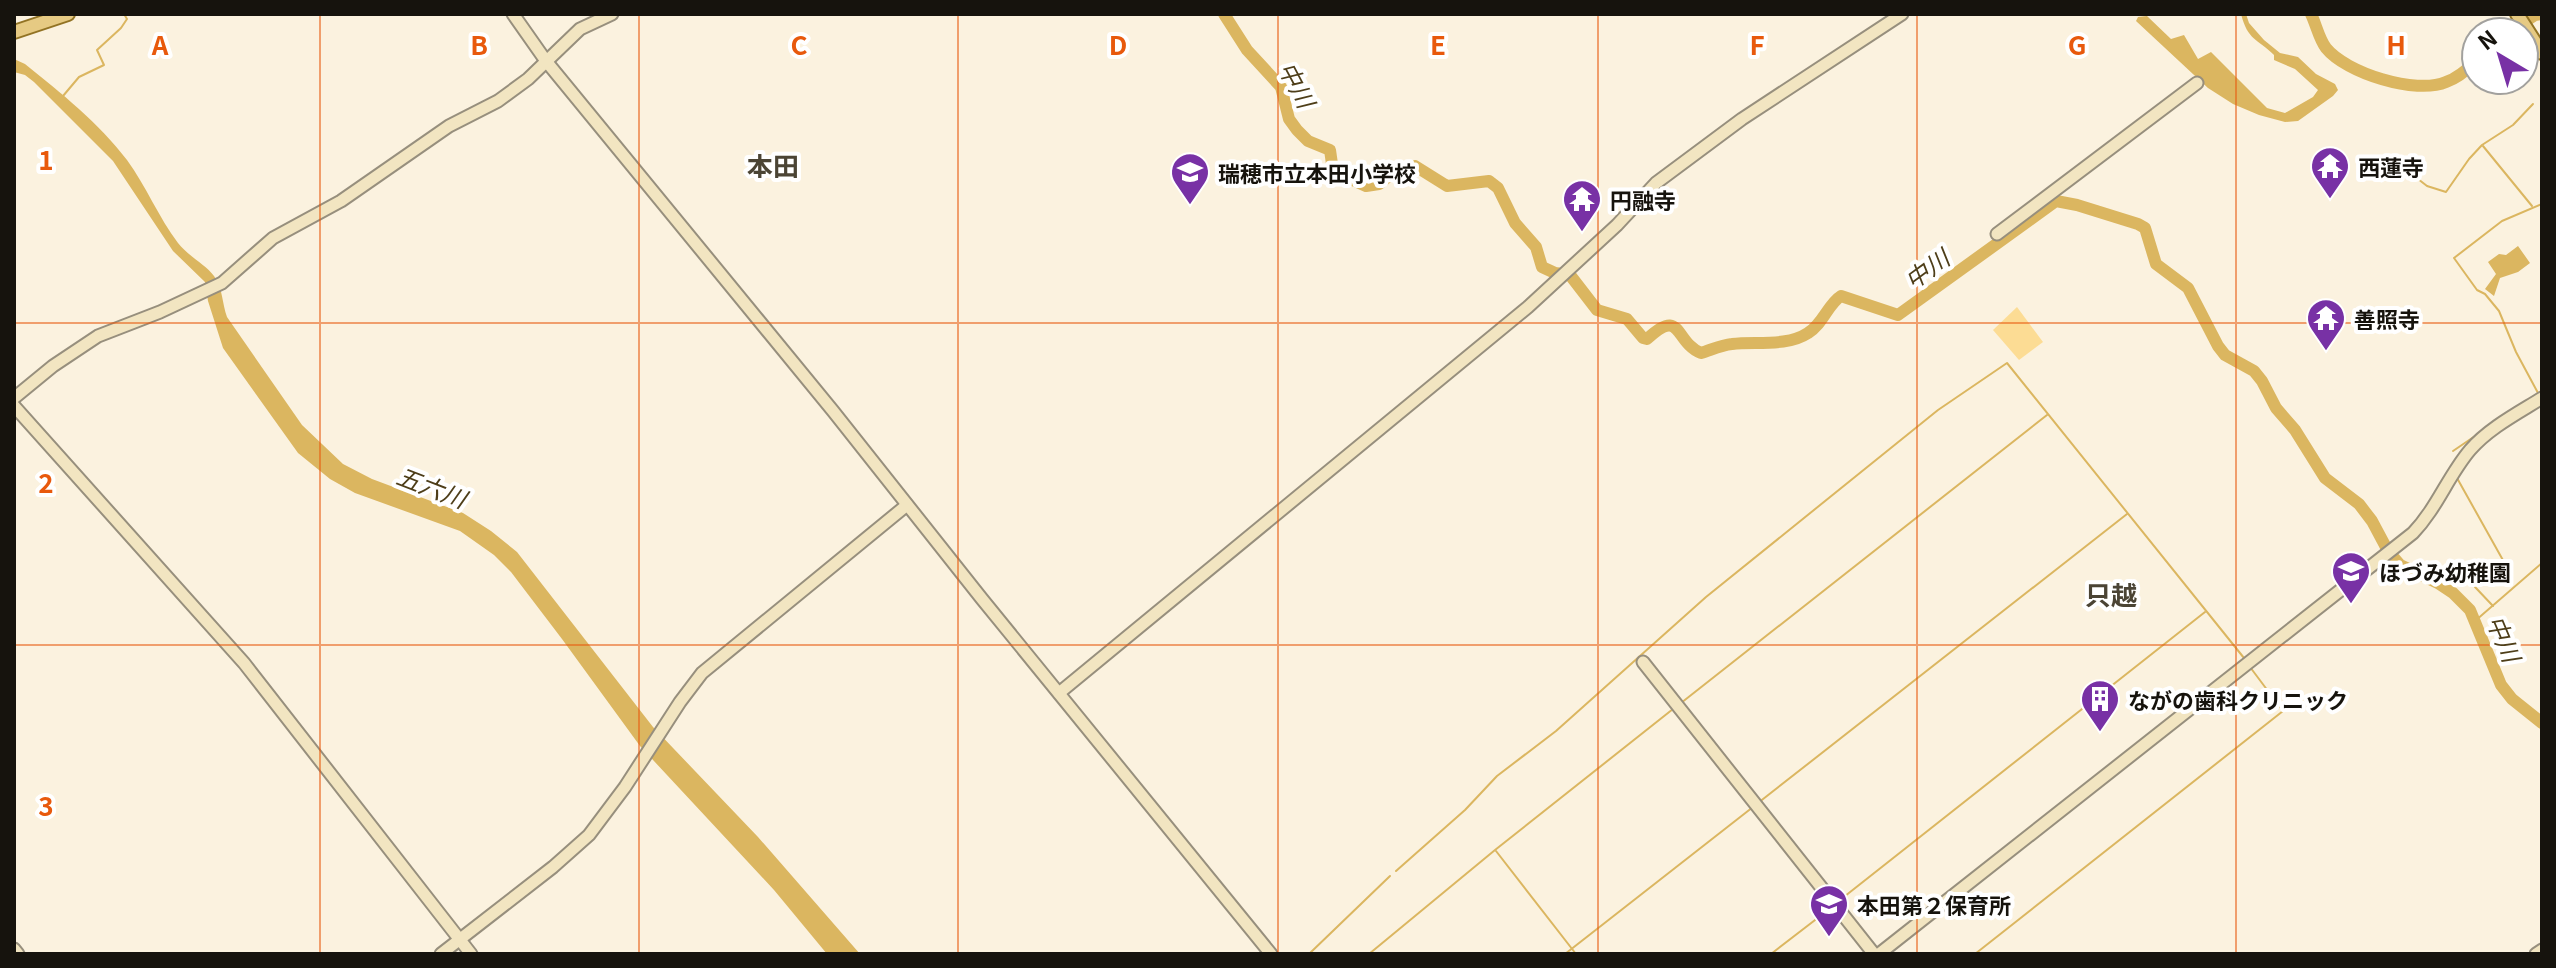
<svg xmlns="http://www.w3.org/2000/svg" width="2556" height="968" font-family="Georgia,'Noto Sans JP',serif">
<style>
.green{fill:#fcdc94}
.forest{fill:#dbb660}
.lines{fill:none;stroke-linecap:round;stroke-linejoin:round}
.stream{stroke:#dbb660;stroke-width:2}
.river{stroke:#dbb660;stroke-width:12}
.secondary-casing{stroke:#978f7d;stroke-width:15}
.primary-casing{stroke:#927324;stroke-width:16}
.secondary{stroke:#f2e5c1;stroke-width:11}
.primary{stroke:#e6ca83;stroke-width:12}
.grid{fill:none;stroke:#e8590c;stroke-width:2;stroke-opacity:0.55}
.labels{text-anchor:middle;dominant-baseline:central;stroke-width:8;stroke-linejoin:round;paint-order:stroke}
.poi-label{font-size:22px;font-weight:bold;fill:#16130d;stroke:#fff;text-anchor:start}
.water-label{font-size:24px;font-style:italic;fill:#4e3e19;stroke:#fff}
.quarter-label{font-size:26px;font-weight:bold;fill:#4b4434;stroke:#fff}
.grid-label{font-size:26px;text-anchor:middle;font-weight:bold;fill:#e8590c;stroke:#fff;stroke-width:8;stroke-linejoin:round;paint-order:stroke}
</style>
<rect width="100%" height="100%" fill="#fbf2df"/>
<!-- green -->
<path class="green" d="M 2017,307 L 2043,342 L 2019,360 L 1993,330 Z"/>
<!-- forest -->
<g class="forest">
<path d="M 2241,14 L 2246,14 L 2249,23 L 2264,40 L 2280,53 L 2298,57 L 2316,74 L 2335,84 L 2338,90 L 2333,96 L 2298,121 L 2285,122 L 2259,115 L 2233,104 L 2208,88 L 2136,21 L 2138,17 L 2147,16 L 2171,39 L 2184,35 L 2198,59 L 2211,52 L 2267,108 L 2285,113 L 2313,97 L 2318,90 L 2295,69 L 2274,60 L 2274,55 C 2257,38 2248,41 2241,14 Z"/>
<path d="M 14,59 L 25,64 C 61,93 99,123 127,160 C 146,186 159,218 178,243 C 188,256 205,264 214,276 C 223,288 222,304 227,317 L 302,425 L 343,464 L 372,479 L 463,513 L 491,531 L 517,552 L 653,727 L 758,837 L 860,954 L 827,954 L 774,890 L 640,746 L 562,639 L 511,572 L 494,555 L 460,531 L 355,493 L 330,479 L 298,453 L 223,348 L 208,301 L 205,282 L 173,251 L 113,161 L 34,82 L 25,75 L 14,72 Z"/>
<path d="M 2518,246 L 2530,263 L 2518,272 L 2500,278 L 2494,296 L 2485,289 L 2496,274 L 2488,262 L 2499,254 L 2506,255 Z"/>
</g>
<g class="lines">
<!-- stream -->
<g class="stream">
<path d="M 63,96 L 79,77 L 104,65 L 97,50 L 121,28 L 127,19 L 124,14"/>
<path d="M 2483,146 L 2532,206"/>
<path d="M 2386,163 L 2404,168 L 2427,186 L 2446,192 L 2469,159 L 2482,145 L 2513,125 L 2533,104"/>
<path d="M 2538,393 L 2516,352 L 2499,311 L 2485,294 L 2477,290 L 2454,258 L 2502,221 L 2542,204"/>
<path d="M 2523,403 L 2542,391"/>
<path d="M 2453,451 L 2478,434"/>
<path d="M 2457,478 L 2504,562 L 2475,587 L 2493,606"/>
<path d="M 2475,621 L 2542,563"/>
<path d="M 1681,703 L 2047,415"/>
<path d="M 1758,803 L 2127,514"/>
<path d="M 1496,851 L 1576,954"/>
<path d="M 1396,871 L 1465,810 L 1497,776 L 1556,731 L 1706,597 L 1938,410 L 2007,363 L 2244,658"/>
<path d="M 1840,900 L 2205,612"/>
<path d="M 1309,954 L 1390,876"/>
<path d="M 1369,954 L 1495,850 L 1673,709"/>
<path d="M 1565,954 L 1753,807"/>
<path d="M 1771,954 L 1832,907"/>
<path d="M 1975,954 L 2283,711 L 2250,667"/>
</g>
<!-- river -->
<g class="river">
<path d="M 1224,14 L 1247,50 L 1281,87 L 1289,119 L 1297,130 L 1308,141 L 1330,150 L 1333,171 L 1366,186 L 1379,184 L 1396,170 L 1415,166 L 1447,186 L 1489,181 L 1498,188 L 1515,223 L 1536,247 L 1542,267 L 1555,273 L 1570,275 L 1597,310 L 1627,319 L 1643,338 L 1647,339 C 1682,306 1674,342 1701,353 C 1711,350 1721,345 1732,344 C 1755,341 1787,347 1808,333 C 1823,324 1828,304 1841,296 L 1898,315 L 2056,201 L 2077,205 L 2138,224 L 2145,228 L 2156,264 L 2188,288 L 2218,346 L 2225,355 L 2254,371 L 2262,381 L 2276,408 L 2295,430 L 2325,478 L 2359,504 L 2372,521 L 2388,551 L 2400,565 L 2438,583 L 2453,593 L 2470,610 L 2501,685 L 2512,699 L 2542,723"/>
<path d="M 2311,14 C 2316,24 2319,39 2326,48 C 2346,73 2416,95 2446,82 C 2458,78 2467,70 2476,61"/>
<path d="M 2509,32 L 2535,15 L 2541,14"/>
</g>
<defs>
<g id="secondary">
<path d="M 513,14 L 546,61 L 833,411 L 982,599 L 1271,954"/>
<path d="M 1997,234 L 2197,83"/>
<path d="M 14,398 L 53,366 L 98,336 L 160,312 L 222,283 L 273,238 L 341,201 L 449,126 L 498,101 L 528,79 L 580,29 L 612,14"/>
<path d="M 14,406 L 244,663 L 471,954"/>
<path d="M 1643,662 L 1874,954"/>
<path d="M 1059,693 L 1528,307 L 1617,225 L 1656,183 L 1742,119 L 1902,14"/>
<path d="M 14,949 L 18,954"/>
<path d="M 441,954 L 553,867 L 589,835 L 625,787 L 680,702 L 702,673 L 907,505"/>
<path d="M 1879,954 L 2413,533 C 2437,508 2448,476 2470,450 C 2489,428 2518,413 2542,398"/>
<path d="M 2536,954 L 2542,950"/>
</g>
<g id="primary">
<path d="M 2517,14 L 2542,53"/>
<path d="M 14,32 L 68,14"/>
</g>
</defs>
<!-- secondary casing -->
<use href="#secondary" class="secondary-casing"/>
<!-- primary casing -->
<use href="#primary" class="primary-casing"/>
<!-- secondary -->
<use href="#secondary" class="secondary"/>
<!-- primary -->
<use href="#primary" class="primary"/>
</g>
<!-- grid -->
<path class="grid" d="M 320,14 L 320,954M 639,14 L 639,954M 958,14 L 958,954M 1278,14 L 1278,954M 1598,14 L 1598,954M 1917,14 L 1917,954M 2236,14 L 2236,954M 14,323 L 2542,323M 14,645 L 2542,645"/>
<!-- icons -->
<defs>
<symbol id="temple-pin" viewBox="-11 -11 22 30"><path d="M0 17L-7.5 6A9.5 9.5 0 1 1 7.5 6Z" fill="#7831a5" stroke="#fff"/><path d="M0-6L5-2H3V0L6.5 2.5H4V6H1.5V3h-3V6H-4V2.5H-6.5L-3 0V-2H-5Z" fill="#fff"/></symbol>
<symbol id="school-pin" viewBox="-11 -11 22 30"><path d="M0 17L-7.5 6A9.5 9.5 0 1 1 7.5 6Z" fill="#7831a5" stroke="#fff"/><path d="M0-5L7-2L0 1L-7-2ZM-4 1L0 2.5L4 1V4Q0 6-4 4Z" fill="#fff"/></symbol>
<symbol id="building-pin" viewBox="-11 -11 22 30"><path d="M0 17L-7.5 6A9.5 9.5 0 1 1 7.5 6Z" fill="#7831a5" stroke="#fff"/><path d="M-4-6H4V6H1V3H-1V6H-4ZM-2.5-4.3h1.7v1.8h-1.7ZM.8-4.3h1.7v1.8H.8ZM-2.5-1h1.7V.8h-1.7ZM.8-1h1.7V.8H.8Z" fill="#fff"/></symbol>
</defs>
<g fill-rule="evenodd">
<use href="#temple-pin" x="2308" y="144" width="44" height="60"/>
<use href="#school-pin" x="1168" y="150" width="44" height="60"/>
<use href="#temple-pin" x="1560" y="177" width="44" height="60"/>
<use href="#temple-pin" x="2304" y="296" width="44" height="60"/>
<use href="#school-pin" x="2329" y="549" width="44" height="60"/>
<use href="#building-pin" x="2078" y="677" width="44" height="60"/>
<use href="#school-pin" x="1807" y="882" width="44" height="60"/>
</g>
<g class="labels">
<!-- poi labels -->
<g class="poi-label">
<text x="2358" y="166">西蓮寺</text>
<text x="1218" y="172">瑞穂市立本田小学校</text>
<text x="1610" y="199">円融寺</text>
<text x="2354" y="318">善照寺</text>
<text x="2379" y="571">ほづみ幼稚園</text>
<text x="2128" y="699">ながの歯科クリニック</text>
<text x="1857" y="904">本田第２保育所</text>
</g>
<!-- water labels -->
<g class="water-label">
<text transform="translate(1298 84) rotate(62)">中川</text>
<text transform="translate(1926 268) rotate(-36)">中川</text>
<text transform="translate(432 486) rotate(21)">五六川</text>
<text transform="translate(2505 638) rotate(67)">中川</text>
</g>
<!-- quarter labels -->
<g class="quarter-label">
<text x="773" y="164">本田</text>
<text x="2111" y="593">只越</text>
</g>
</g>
<g class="grid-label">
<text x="160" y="55">A</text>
<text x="479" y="55">B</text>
<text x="799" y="55">C</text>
<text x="1118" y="55">D</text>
<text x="1438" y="55">E</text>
<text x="1757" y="55">F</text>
<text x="2077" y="55">G</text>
<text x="2396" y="55">H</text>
<text x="46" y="170">1</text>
<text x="46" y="493">2</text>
<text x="46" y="816">3</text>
</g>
<!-- border -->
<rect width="2556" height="968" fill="none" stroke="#16130d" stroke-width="32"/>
<!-- north arrow -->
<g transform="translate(2500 56) rotate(322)"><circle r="38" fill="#ffffff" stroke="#a2a19e" stroke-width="2"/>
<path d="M0-6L14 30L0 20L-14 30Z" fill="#7831a5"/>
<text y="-12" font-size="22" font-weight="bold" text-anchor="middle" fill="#16130d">N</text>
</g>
</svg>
